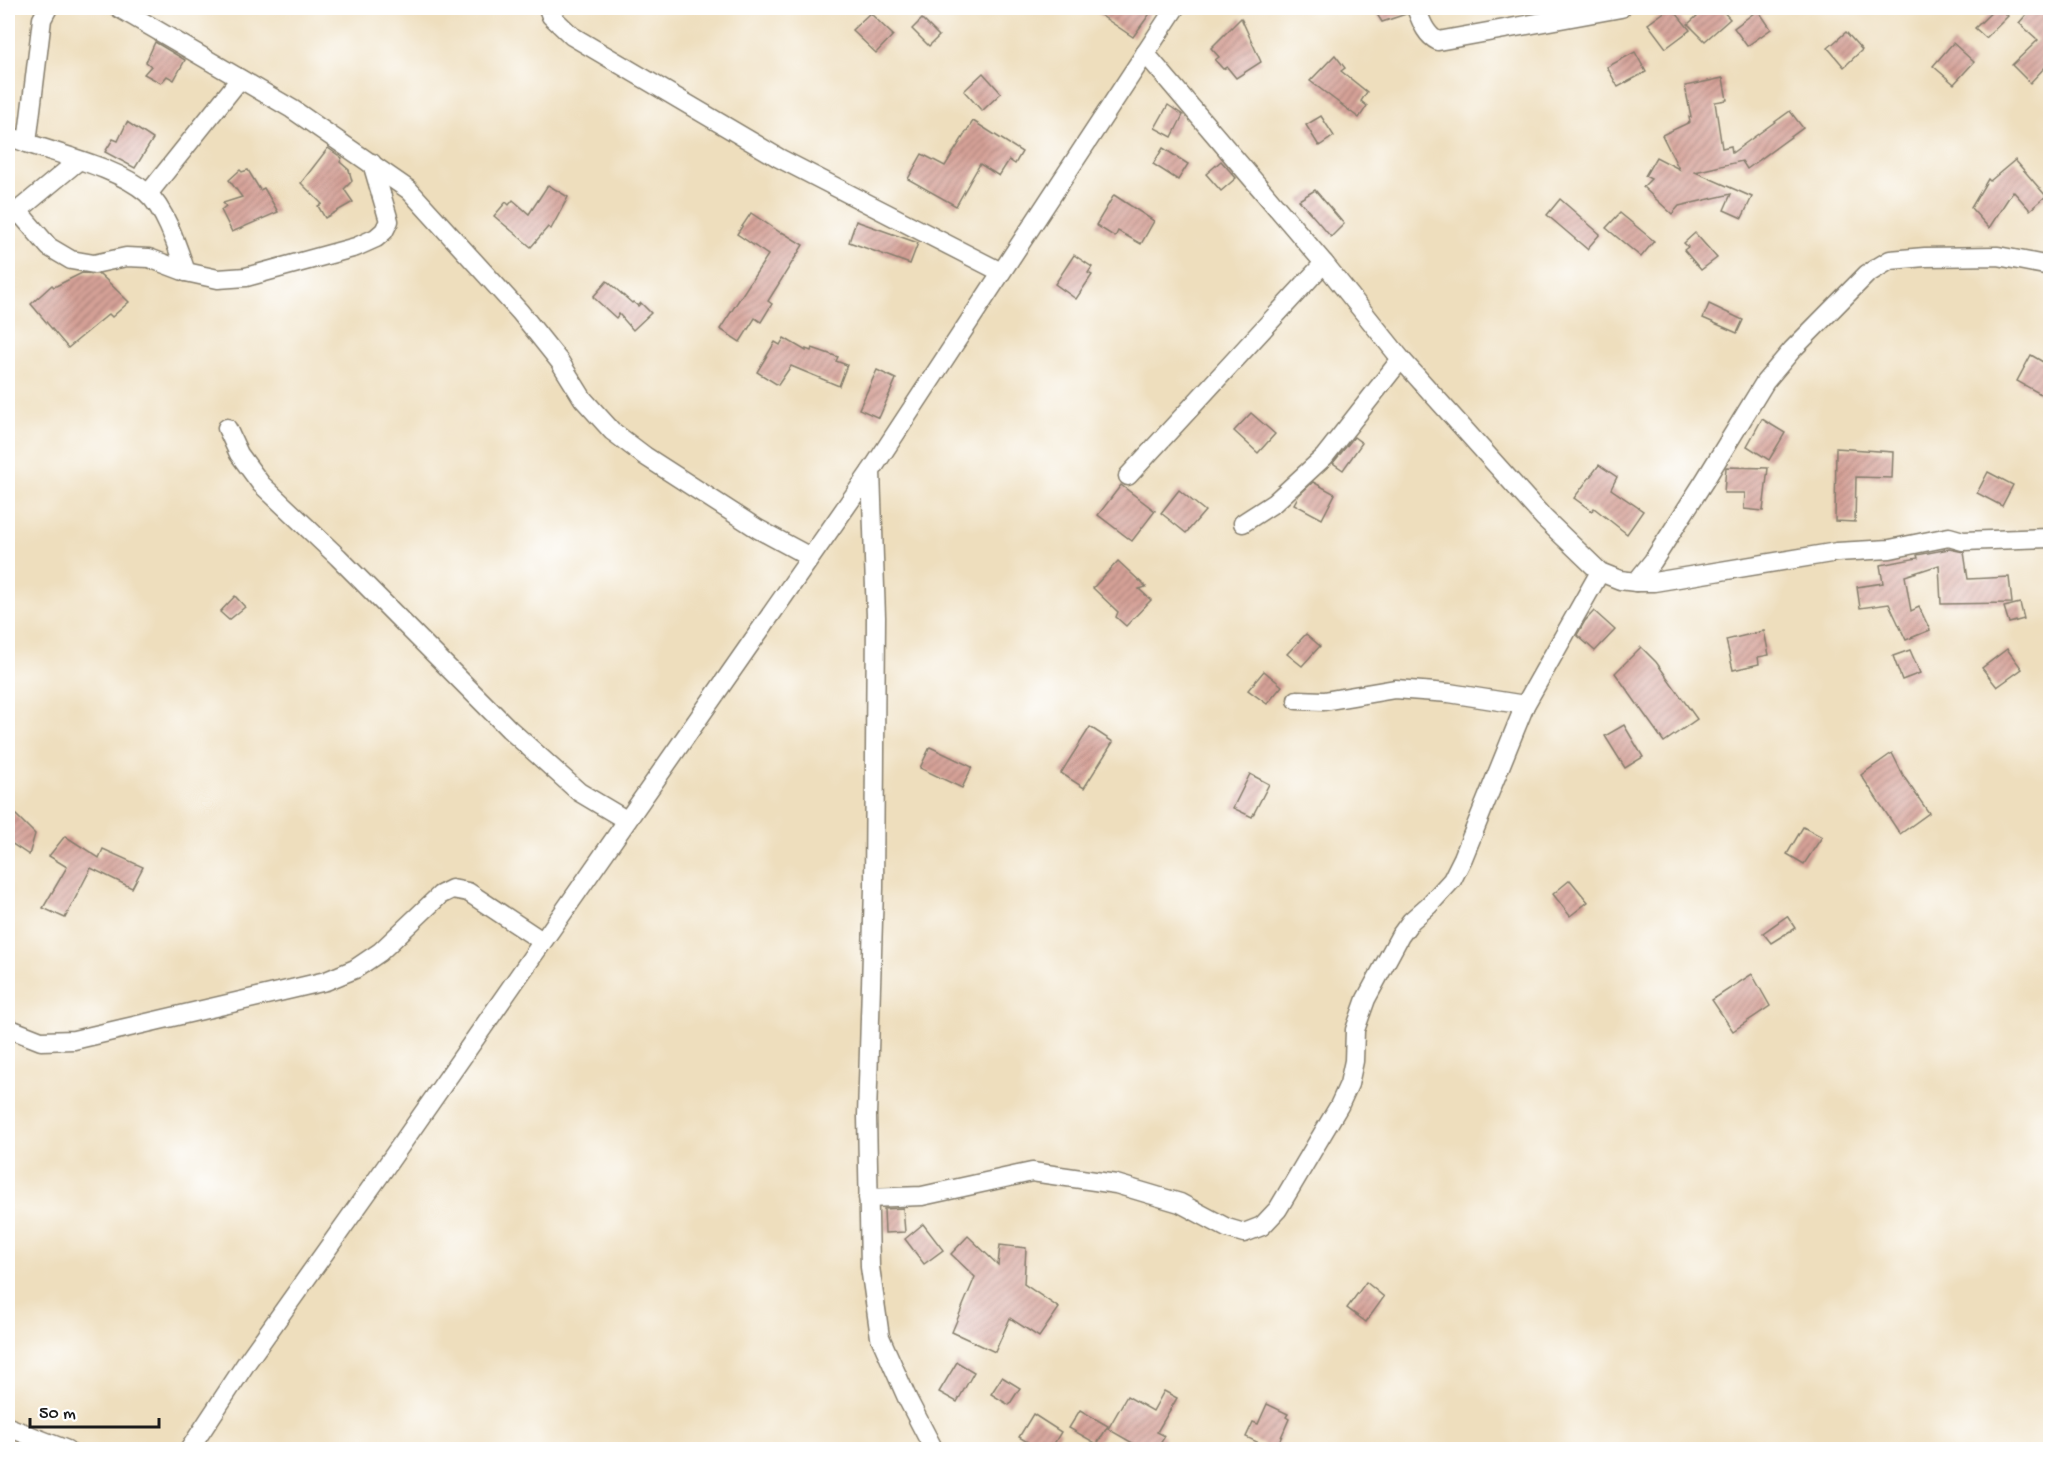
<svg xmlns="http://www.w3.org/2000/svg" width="2058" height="1457" font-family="'Gochi Hand',sans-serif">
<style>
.building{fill:url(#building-hatch)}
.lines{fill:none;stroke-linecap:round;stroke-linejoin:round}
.minor-casing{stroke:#857d6c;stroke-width:21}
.minor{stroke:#fff;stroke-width:18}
</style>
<defs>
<pattern id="building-hatch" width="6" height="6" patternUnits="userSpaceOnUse" patternTransform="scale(1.5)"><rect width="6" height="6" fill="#d5a197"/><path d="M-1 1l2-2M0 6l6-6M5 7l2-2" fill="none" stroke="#ac827a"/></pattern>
</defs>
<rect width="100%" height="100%" fill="#fff"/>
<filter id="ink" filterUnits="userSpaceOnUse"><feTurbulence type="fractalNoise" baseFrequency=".0167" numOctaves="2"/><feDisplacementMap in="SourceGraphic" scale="12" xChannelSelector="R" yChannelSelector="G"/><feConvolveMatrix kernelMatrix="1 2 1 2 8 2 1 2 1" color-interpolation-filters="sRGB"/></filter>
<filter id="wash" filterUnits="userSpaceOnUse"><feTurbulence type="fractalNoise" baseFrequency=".008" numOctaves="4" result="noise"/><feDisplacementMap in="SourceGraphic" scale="24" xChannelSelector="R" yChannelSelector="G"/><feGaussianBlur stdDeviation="1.35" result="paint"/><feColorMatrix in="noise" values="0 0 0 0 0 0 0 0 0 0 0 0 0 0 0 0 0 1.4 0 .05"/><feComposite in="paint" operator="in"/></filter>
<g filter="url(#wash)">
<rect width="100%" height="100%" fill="#eedebd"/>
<g id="blocks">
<!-- building -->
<g class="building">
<path d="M 1090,8 L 1154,8 L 1133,37 Z"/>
<path d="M 1373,8 L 1405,8 L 1406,14 L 1382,22 Z"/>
<path d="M 1670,8 L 1672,8 L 1690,30 L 1666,48 L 1648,24 Z"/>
<path d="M 1706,8 L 1720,8 L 1730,19 L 1705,41 L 1688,24 Z"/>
<path d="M 1996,8 L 2000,8 L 2008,16 L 1986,38 L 1975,28 Z"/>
<path d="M 2032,8 L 2050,8 L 2050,62 L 2030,83 L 2012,65 L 2038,40 L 2019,23 Z"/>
<path d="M 1758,10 L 1771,29 L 1747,46 L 1734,28 Z"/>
<path d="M 870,13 L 893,35 L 876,53 L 852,30 Z"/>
<path d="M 1241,18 L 1261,62 L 1236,78 L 1227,67 L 1223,69 L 1215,60 L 1219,57 L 1211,48 Z"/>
<path d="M 922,19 L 939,36 L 929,46 L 912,29 Z"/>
<path d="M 1846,32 L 1862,50 L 1844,67 L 1828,48 Z"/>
<path d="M 155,42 L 185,60 L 174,80 L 167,76 L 161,83 L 144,74 L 151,66 L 146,62 Z"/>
<path d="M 1953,43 L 1974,62 L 1954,84 L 1933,66 Z"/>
<path d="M 1635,52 L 1646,72 L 1618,87 L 1607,67 Z"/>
<path d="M 1335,55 L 1345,68 L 1341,71 L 1367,92 L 1361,101 L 1367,106 L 1359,118 L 1310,81 Z"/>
<path d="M 983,73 L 1001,93 L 982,111 L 964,91 Z"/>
<path d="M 1723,78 L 1727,100 L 1715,102 L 1722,148 L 1731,146 L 1732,153 L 1790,111 L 1803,128 L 1747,169 L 1742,161 L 1695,172 L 1752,197 L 1742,218 L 1724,210 L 1731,194 L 1679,206 L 1672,214 L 1643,187 L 1651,179 L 1645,176 L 1656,157 L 1679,169 L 1662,135 L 1690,122 L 1689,117 L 1691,117 L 1685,86 Z"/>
<path d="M 1168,105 L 1183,115 L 1172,137 L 1155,128 Z"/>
<path d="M 1321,116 L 1334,136 L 1319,146 L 1306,125 Z"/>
<path d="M 973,121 L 1022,152 L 1015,164 L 1009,160 L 999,176 L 980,164 L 956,206 L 908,179 L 922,154 L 945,166 Z"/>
<path d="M 127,122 L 153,139 L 135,168 L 105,152 L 113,139 L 118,141 Z"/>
<path d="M 328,148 L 342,158 L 340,162 L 349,170 L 352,181 L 344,189 L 353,202 L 325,218 L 318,206 L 322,204 L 301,183 Z"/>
<path d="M 1163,148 L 1188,164 L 1178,180 L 1153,164 Z"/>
<path d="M 2015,160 L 2046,196 L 2030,210 L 2013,191 L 1989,228 L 1971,208 L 1988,179 L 1990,181 Z"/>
<path d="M 1221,161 L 1236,178 L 1221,191 L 1206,174 Z"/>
<path d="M 240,170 L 242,172 L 248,170 L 260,190 L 264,188 L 278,212 L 232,232 L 221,210 L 226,206 L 223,203 L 242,197 L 229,180 Z"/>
<path d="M 548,185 L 568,197 L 551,229 L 548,227 L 531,247 L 494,216 L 506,202 L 509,205 L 513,200 L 529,214 Z"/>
<path d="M 1315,190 L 1344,224 L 1331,237 L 1299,200 Z"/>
<path d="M 1114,195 L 1154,221 L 1141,244 L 1118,231 L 1115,237 L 1096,225 Z"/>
<path d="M 1560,199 L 1600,234 L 1587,249 L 1547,215 Z"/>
<path d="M 751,213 L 781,233 L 782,232 L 803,245 L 768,301 L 772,304 L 761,322 L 755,318 L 740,342 L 720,329 L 768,255 L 737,234 Z"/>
<path d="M 1620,213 L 1654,241 L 1641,257 L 1606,228 Z"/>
<path d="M 856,221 L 918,243 L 910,264 L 849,242 Z"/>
<path d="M 1695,233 L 1717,258 L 1701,270 L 1684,250 L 1688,247 L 1684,243 Z"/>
<path d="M 1074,255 L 1092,267 L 1088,273 L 1092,275 L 1076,299 L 1055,284 Z"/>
<path d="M 82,273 L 100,274 L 129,302 L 112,317 L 109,314 L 68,348 L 31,304 L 52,285 L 54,287 Z"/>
<path d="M 607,281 L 632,303 L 633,302 L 638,306 L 641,303 L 651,313 L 633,330 L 619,314 L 616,318 L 593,297 Z"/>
<path d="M 1709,304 L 1743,320 L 1737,333 L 1703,318 Z"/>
<path d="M 784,338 L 806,351 L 806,349 L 811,351 L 812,348 L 821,351 L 838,357 L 836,361 L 847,365 L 839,386 L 791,366 L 778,385 L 757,372 L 775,342 L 780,345 Z"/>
<path d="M 2031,355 L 2050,366 L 2050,388 L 2046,397 L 2017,381 Z"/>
<path d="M 877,370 L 896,379 L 879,418 L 859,409 Z"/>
<path d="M 1251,413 L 1275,434 L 1258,453 L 1234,431 Z"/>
<path d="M 1762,419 L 1785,433 L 1769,460 L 1747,446 Z"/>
<path d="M 1354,437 L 1362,443 L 1343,470 L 1333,463 Z"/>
<path d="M 1836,448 L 1893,452 L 1892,478 L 1856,477 L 1855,522 L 1835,521 Z"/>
<path d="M 1599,465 L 1617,477 L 1611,489 L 1643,511 L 1627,534 L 1594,508 L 1592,511 L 1574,498 Z"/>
<path d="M 1726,467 L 1768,468 L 1763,511 L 1744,509 L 1745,493 L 1724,493 Z"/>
<path d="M 1988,472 L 2013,485 L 2002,506 L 1977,493 Z"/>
<path d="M 1313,482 L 1335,494 L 1322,519 L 1294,504 L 1299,495 Z"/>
<path d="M 1121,485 L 1155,511 L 1132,541 L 1098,515 Z"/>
<path d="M 1179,490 L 1205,511 L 1186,533 L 1161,513 Z"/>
<path d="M 1949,549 L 1964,552 L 1968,579 L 2009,577 L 2012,603 L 1941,604 L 1939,565 L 1905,576 L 1911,611 L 1919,607 L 1930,630 L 1906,640 L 1889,604 L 1860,608 L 1857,587 L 1883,583 L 1880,565 L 1918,558 L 1917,555 Z"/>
<path d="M 1118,561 L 1146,587 L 1139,589 L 1151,600 L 1126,626 L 1116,617 L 1118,612 L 1093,588 Z"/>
<path d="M 235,596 L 245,607 L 229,620 L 220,612 Z"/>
<path d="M 2020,603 L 2024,619 L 2009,623 L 2004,607 Z"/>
<path d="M 1594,611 L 1615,630 L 1595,651 L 1577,635 L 1585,621 Z"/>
<path d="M 1764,631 L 1769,655 L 1758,657 L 1759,664 L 1733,670 L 1726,640 Z"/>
<path d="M 1306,634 L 1320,646 L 1302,666 L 1287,654 Z"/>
<path d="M 1641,647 L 1656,662 L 1697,719 L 1664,742 L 1615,673 Z"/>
<path d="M 2007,649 L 2022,669 L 1997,687 L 1982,668 Z"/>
<path d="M 1910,650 L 1920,673 L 1902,680 L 1893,656 Z"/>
<path d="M 1264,671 L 1282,686 L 1267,704 L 1248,690 Z"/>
<path d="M 1624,725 L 1643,757 L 1625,768 L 1605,736 Z"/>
<path d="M 1090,727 L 1113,742 L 1084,788 L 1061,773 Z"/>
<path d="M 930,747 L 972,767 L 962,788 L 920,768 Z"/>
<path d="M 1892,753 L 1904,777 L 1929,813 L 1900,834 L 1861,775 Z"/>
<path d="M 1250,774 L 1269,784 L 1252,817 L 1233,808 Z"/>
<path d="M 8,807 L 35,834 L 29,855 L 8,841 Z"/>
<path d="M 1803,827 L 1822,837 L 1804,864 L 1787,854 Z"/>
<path d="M 65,836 L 99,858 L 103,849 L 143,867 L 132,888 L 91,868 L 65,918 L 43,908 L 67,867 L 49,856 Z"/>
<path d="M 1570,880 L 1588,902 L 1570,916 L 1553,894 Z"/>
<path d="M 1787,916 L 1795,928 L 1771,943 L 1763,933 Z"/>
<path d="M 1752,974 L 1770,1006 L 1733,1031 L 1712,1000 Z"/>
<path d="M 903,1208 L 905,1232 L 885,1233 L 884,1209 Z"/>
<path d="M 923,1224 L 943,1250 L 924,1264 L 905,1239 Z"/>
<path d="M 968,1236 L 998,1265 L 1000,1245 L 1026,1248 L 1024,1284 L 1059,1308 L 1039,1337 L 1010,1318 L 995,1352 L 952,1332 L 975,1277 L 951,1254 Z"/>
<path d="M 1366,1282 L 1384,1297 L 1366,1322 L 1347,1308 Z"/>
<path d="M 957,1362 L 974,1372 L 957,1402 L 939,1392 Z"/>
<path d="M 1002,1377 L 1020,1388 L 1009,1405 L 991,1394 Z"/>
<path d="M 1164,1391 L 1177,1398 L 1157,1432 L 1165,1436 L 1157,1449 L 1143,1449 L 1108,1429 L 1127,1396 L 1153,1411 Z"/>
<path d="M 1267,1404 L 1288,1414 L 1286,1417 L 1289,1419 L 1276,1449 L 1272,1449 L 1246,1437 L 1253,1422 L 1258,1424 Z"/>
<path d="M 1080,1410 L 1108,1426 L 1097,1444 L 1069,1428 Z"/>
<path d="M 1033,1414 L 1061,1432 L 1051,1449 L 1039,1449 L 1019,1437 Z"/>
</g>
</g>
</g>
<g filter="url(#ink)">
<use href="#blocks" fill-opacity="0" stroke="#857d6c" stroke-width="1.5"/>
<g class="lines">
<defs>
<g id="minor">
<path d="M 119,8 L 292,109 L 409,190 L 520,312 L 560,362 L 583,399 L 612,431 L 645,456 L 758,529 L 810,557"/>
<path d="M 548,8 L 551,16 L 572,36 L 779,158 L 1001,272"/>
<path d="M 1416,8 C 1421,20 1425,35 1438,41 L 1621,8"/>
<path d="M 1145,53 L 1324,263 L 1401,359 L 1544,518 L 1600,572 L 1620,580 L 1636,582 L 1654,582 L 1837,552 L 1890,549 L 1949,537 L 1963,541 L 2050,538"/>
<path d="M 8,136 L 27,143 L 42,19 L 48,8"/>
<path d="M 27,143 C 64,156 118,168 147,193 C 166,210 178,249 186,272"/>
<path d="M 148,194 L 240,79"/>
<path d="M 18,211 L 49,247 L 71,260 L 94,264 L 126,257 L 149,258 L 186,272 L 218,279 L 246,277 L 356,247 L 376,238 L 384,231 L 389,221 L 372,163"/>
<path d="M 8,219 L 78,161"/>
<path d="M 227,428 L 239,454 L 261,484 L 338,557 L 509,729 L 579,792 L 626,820"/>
<path d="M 1128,476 L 1324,263"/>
<path d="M 1243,523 L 1274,503 L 1324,457 L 1401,359"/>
<path d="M 1636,582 L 1653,561 L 1705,480 L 1765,382 L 1792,350 L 1867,274 L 1890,260 L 1925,257 L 1998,256 L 2050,266"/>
<path d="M 1297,700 L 1324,701 L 1395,689 L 1449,693 L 1525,705"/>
<path d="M 8,1028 L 41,1041 L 74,1040 L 326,981 L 355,969 L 380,952 L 440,895 L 452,889 L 468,892 L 542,941"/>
<path d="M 868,1198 L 922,1196 L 1032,1172 L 1116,1184 L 1180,1203 L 1227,1228 L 1244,1233 L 1262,1226 L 1278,1209 L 1339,1106 L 1349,1084 L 1354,1061 L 1355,1030 L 1366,999 L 1400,936 L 1411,921 L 1429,905 L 1452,880 L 1463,858 L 1525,705 L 1600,572"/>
<path d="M 8,1427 L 67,1450"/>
<path d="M 189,1450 L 247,1362 L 380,1175 L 871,471"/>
<path d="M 934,1450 L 908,1400 L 880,1337 L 870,1267 L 867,1116 L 874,888 L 876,617 L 871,471 L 1175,8"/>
</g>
</defs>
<!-- minor casing -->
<use href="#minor" class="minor-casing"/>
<!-- minor -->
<use href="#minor" class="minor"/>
</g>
</g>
<!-- margin -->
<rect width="2058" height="1457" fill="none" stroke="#fff" stroke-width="30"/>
<!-- scale -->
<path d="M30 1418v9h129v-9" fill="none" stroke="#1c1c1c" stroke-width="3"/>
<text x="39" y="1418" font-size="18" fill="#1c1c1c" stroke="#ffffff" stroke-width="4.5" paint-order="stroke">50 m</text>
</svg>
